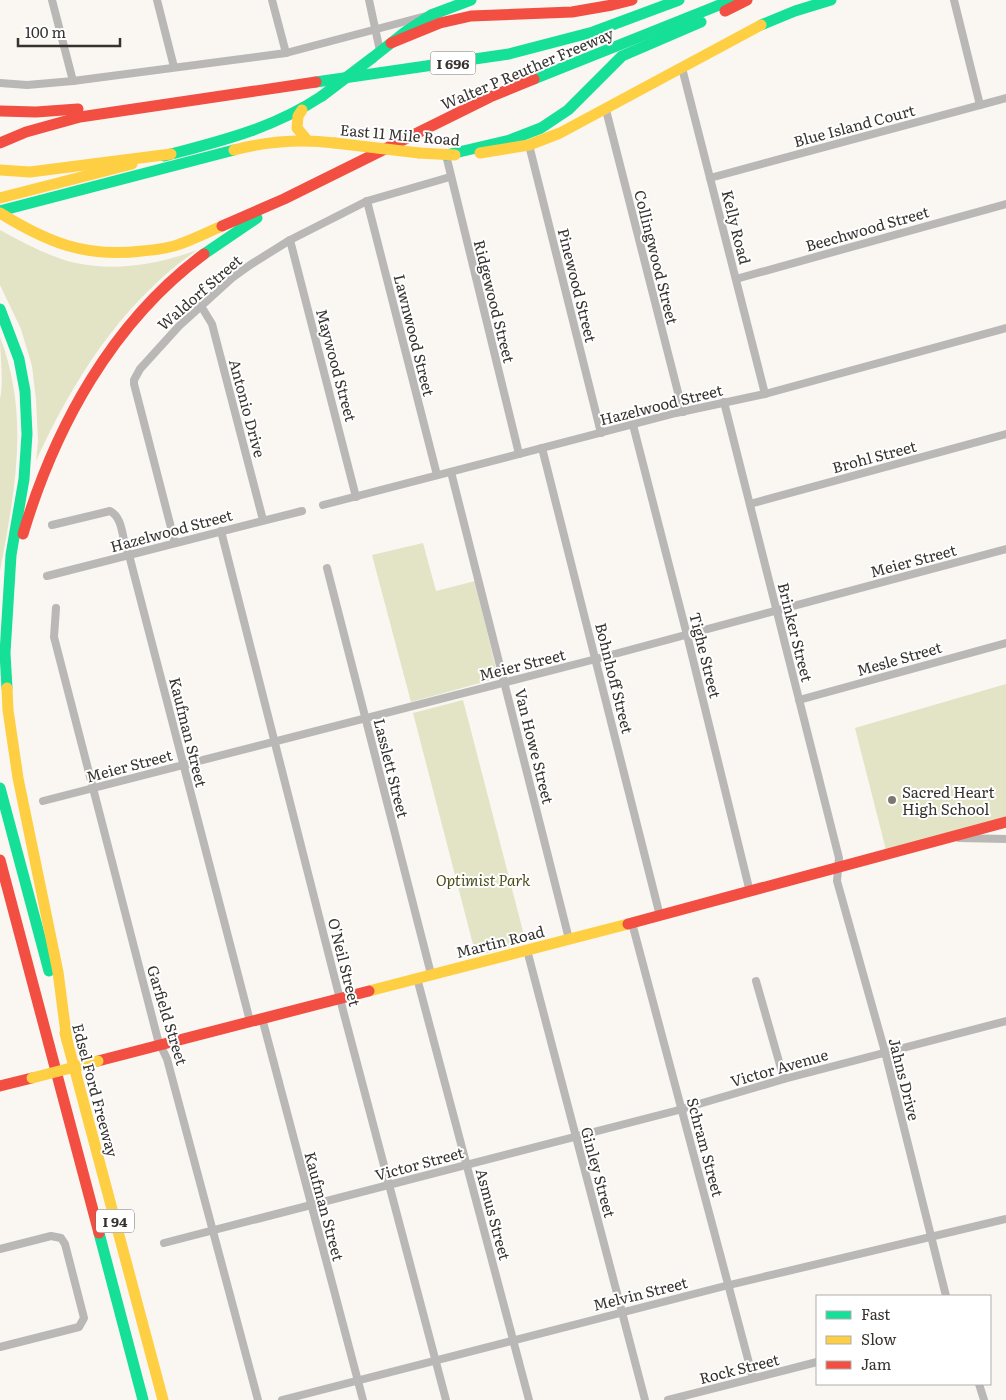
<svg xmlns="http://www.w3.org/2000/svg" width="1006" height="1400" font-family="Literata,serif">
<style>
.green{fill:#e3e3c5}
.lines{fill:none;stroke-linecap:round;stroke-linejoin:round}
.street{stroke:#bab8b6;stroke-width:8}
.fast{stroke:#16e098;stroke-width:11}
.slow{stroke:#ffcf43;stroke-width:11}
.jam{stroke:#f24e42;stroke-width:11}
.fast-bridge{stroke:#16e098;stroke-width:11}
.slow-bridge{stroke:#ffcf43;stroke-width:11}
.poi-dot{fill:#7b7773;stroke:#fff;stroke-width:2}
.labels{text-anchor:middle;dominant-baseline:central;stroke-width:4;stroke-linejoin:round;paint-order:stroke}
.shield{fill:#fff;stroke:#72706d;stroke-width:1}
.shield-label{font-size:14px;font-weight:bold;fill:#36322f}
.street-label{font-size:15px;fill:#36322f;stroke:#fff}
.poi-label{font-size:15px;fill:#36322f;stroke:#fff;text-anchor:start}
.park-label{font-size:15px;font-style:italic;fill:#4c4d19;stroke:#fff}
</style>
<rect width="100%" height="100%" fill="#faf6f2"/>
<!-- green -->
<g class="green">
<path d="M 0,230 C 22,242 46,255 71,262 C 113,272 157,265 197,250 C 122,302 73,380 36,461 L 38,441 L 36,400 L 32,366 L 21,329 L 0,285 Z"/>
<path d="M 0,337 C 30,416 15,490 0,571 L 0,399 C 4,380 0,357 0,337 Z"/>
<path d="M 423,543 L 436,591 L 475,581 L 498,678 L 411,702 L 372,555 Z"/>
<path d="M 1006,684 L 1006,817 L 886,850 L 855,728 Z"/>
<path d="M 463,700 L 526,943 L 476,956 L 413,713 Z"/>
</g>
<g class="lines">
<!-- street -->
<g class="street">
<path d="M 52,0 L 73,81"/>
<path d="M 157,0 L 174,67"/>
<path d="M 272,0 L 286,53"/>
<path d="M 369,0 L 380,51"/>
<path d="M 954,0 L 980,105"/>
<path d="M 682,68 L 765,394"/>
<path d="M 0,83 L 27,85 L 73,81 L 286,53 L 426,16"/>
<path d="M 606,110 L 683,412"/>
<path d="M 529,145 L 601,433"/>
<path d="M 446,155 L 519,454"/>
<path d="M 710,178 L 1006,98"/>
<path d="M 367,201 L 437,475"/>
<path d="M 290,240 L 356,497"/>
<path d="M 736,279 L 1006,204"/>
<path d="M 201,306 L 212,324 L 263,520"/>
<path d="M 724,402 L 839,858 L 837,881 L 885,1052 L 946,1296"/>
<path d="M 633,425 L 687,635 L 750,892"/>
<path d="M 542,448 L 660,916"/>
<path d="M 451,472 L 569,939"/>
<path d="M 750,504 L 1006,434"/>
<path d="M 323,505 L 676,413 L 765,394 L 1006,328"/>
<path d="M 52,525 L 110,511 C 125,519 121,542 129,555 L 250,1021"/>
<path d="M 221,531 L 340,999 L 446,1400"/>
<path d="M 175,543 L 134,384 L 134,380 L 140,369 L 179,326 L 232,278 L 250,265 L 290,240 L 367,201 L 450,177"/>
<path d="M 327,568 L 431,974"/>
<path d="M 47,576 L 302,511"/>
<path d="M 56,608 L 54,637 L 158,1040 L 167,1059 L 258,1400"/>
<path d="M 799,700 L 1006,643"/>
<path d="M 43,801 L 596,659 L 1006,549"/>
<path d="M 959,838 L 1006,839"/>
<path d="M 632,923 L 753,1378"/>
<path d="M 527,950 L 645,1400"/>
<path d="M 417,978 L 529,1400"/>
<path d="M 756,981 L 784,1079"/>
<path d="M 262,1018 L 363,1400"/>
<path d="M 164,1243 L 675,1111 L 784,1079 L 1006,1021"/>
<path d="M 0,1249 L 51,1236 L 61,1238 L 65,1244 L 84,1318 L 79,1327 L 0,1347"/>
<path d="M 979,1384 L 984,1400"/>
<path d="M 282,1400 L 721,1287 L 1006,1219"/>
<path d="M 668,1400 L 817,1362"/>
</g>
<!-- fast -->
<g class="fast">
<path d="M 761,25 L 795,11 L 831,0"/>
<path d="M 372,58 L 405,32 L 431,15 L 471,0"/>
<path d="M 534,79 L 732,0"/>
<path d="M 316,82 L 509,54 L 593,32 L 679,0"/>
<path d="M 446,155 L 510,140 L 541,128 L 568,110 L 622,56 L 701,22"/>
<path d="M 164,156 C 221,141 272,129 322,96"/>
<path d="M 0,211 L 234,150"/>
<path d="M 204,254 L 257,218"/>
<path d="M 0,309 L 19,359 L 25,391 L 27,434 L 24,479 L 11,555 L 5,653 L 7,688"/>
<path d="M 0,788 L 49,971"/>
<path d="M 99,1233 L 143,1400"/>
</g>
<!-- slow -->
<g class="slow">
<path d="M 302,110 L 298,116 L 297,128 L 307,140"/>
<path d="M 234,150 C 268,141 301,139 335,143"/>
<path d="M 419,153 L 455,155"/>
<path d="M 480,153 L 529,145 L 560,133 L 761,25"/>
<path d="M 0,170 L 30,172 L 171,154"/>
<path d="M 0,198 L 132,164"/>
<path d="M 0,213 C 47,242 85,258 142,251 C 154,250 168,249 180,244 C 194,239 208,232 222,226"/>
<path d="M 7,688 L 8,710 L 18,778 L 58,972 L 67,1041"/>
<path d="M 369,991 L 628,924"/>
<path d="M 65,1033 L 163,1400"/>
</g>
<!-- jam -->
<g class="jam">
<path d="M 725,11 L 747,0"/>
<path d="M 391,43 L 440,23 L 471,16 L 572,12 L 612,5 L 632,0"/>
<path d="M 0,111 L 36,112 L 78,109"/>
<path d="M 0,143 L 26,132 L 80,117 L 316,82"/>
<path d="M 222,226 L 284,199 L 490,97 L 534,79"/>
<path d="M 23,534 C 55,427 112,322 204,254"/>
<path d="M 0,860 L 99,1233"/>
<path d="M 628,924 L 1006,822"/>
<path d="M 98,1061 L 369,991"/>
<path d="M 0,1086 L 32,1078"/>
</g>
<!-- fast-bridge -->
<path class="fast-bridge" d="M 322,96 L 372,58"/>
<!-- slow-bridge -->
<g class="slow-bridge">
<path d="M 335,143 L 419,153"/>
<path d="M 32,1078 L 98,1061"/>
</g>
</g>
<!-- markers -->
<circle class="poi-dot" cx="892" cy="800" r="5"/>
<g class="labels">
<!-- shield labels -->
<g class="shield">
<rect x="430.5" y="51.5" width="45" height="23" rx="4"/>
<rect x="96" y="1209.5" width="38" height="23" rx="4"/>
</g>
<g class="shield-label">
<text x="453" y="63">I 696</text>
<text x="115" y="1221">I 94</text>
</g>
<!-- street labels -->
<g class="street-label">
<text transform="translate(527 68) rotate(-23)">Walter P Reuther Freeway</text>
<text transform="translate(854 125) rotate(-15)">Blue Island Court</text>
<text transform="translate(400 134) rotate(5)">East 11 Mile Road</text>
<text transform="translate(737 227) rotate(76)">Kelly Road</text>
<text transform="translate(867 228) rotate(-16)">Beechwood Street</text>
<text transform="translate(657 257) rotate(76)">Collingwood Street</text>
<text transform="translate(578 285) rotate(76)">Pinewood Street</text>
<text transform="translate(199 292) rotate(-41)">Waldorf Street</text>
<text transform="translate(495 301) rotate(76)">Ridgewood Street</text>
<text transform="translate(415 335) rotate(76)">Lawnwood Street</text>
<text transform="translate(337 365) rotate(75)">Maywood Street</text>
<text transform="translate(661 404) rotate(-14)">Hazelwood Street</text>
<text transform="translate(248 408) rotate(75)">Antonio Drive</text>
<text transform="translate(874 456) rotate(-15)">Brohl Street</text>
<text transform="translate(171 530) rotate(-15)">Hazelwood Street</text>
<text transform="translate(913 560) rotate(-15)">Meier Street</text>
<text transform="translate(796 632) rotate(76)">Brinker Street</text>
<text transform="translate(706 655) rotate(76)">Tighe Street</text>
<text transform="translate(899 658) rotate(-16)">Mesle Street</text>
<text transform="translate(522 664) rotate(-14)">Meier Street</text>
<text transform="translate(615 678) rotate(76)">Bohnhoff Street</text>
<text transform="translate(189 732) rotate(76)">Kaufman Street</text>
<text transform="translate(535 746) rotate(76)">Van Howe Street</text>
<text transform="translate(129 765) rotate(-15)">Meier Street</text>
<text transform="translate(392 768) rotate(76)">Lasslett Street</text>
<text transform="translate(500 941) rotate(-14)">Martin Road</text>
<text transform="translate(345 962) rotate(76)">O'Neil Street</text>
<text transform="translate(168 1015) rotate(73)">Garfield Street</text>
<text transform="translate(779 1067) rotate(-16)">Victor Avenue</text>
<text transform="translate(905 1079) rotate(76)">Jahns Drive</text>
<text transform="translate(96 1090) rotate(75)">Edsel Ford Freeway</text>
<text transform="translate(706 1147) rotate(75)">Schram Street</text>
<text transform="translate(419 1163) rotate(-15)">Victor Street</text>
<text transform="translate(599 1172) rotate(75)">Ginley Street</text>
<text transform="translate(325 1206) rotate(75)">Kaufman Street</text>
<text transform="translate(494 1214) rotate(75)">Asmus Street</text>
<text transform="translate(640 1293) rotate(-14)">Melvin Street</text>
<text transform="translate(739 1368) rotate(-14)">Rock Street</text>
</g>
<!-- poi labels -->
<g class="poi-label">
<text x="902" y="791">Sacred Heart<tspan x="902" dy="17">High School</tspan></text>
</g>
<!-- park labels -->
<g class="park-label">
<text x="483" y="879">Optimist Park</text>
</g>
</g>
<!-- legend -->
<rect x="816" y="1295" width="175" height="90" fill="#ffffff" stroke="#afadac"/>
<rect x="826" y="1311" width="25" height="8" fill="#16e098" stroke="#afadac"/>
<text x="861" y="1320" font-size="15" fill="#36322f">Fast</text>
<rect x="826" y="1336" width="25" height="8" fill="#ffcf43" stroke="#afadac"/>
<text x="861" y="1345" font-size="15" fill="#36322f">Slow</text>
<rect x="826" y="1361" width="25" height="8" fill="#f24e42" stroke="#afadac"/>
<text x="861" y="1370" font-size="15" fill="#36322f">Jam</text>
<!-- scale -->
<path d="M18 38v8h102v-8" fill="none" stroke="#36322f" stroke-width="2.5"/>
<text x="25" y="38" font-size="15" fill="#36322f" stroke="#ffffff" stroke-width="4" paint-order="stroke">100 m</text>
</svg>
